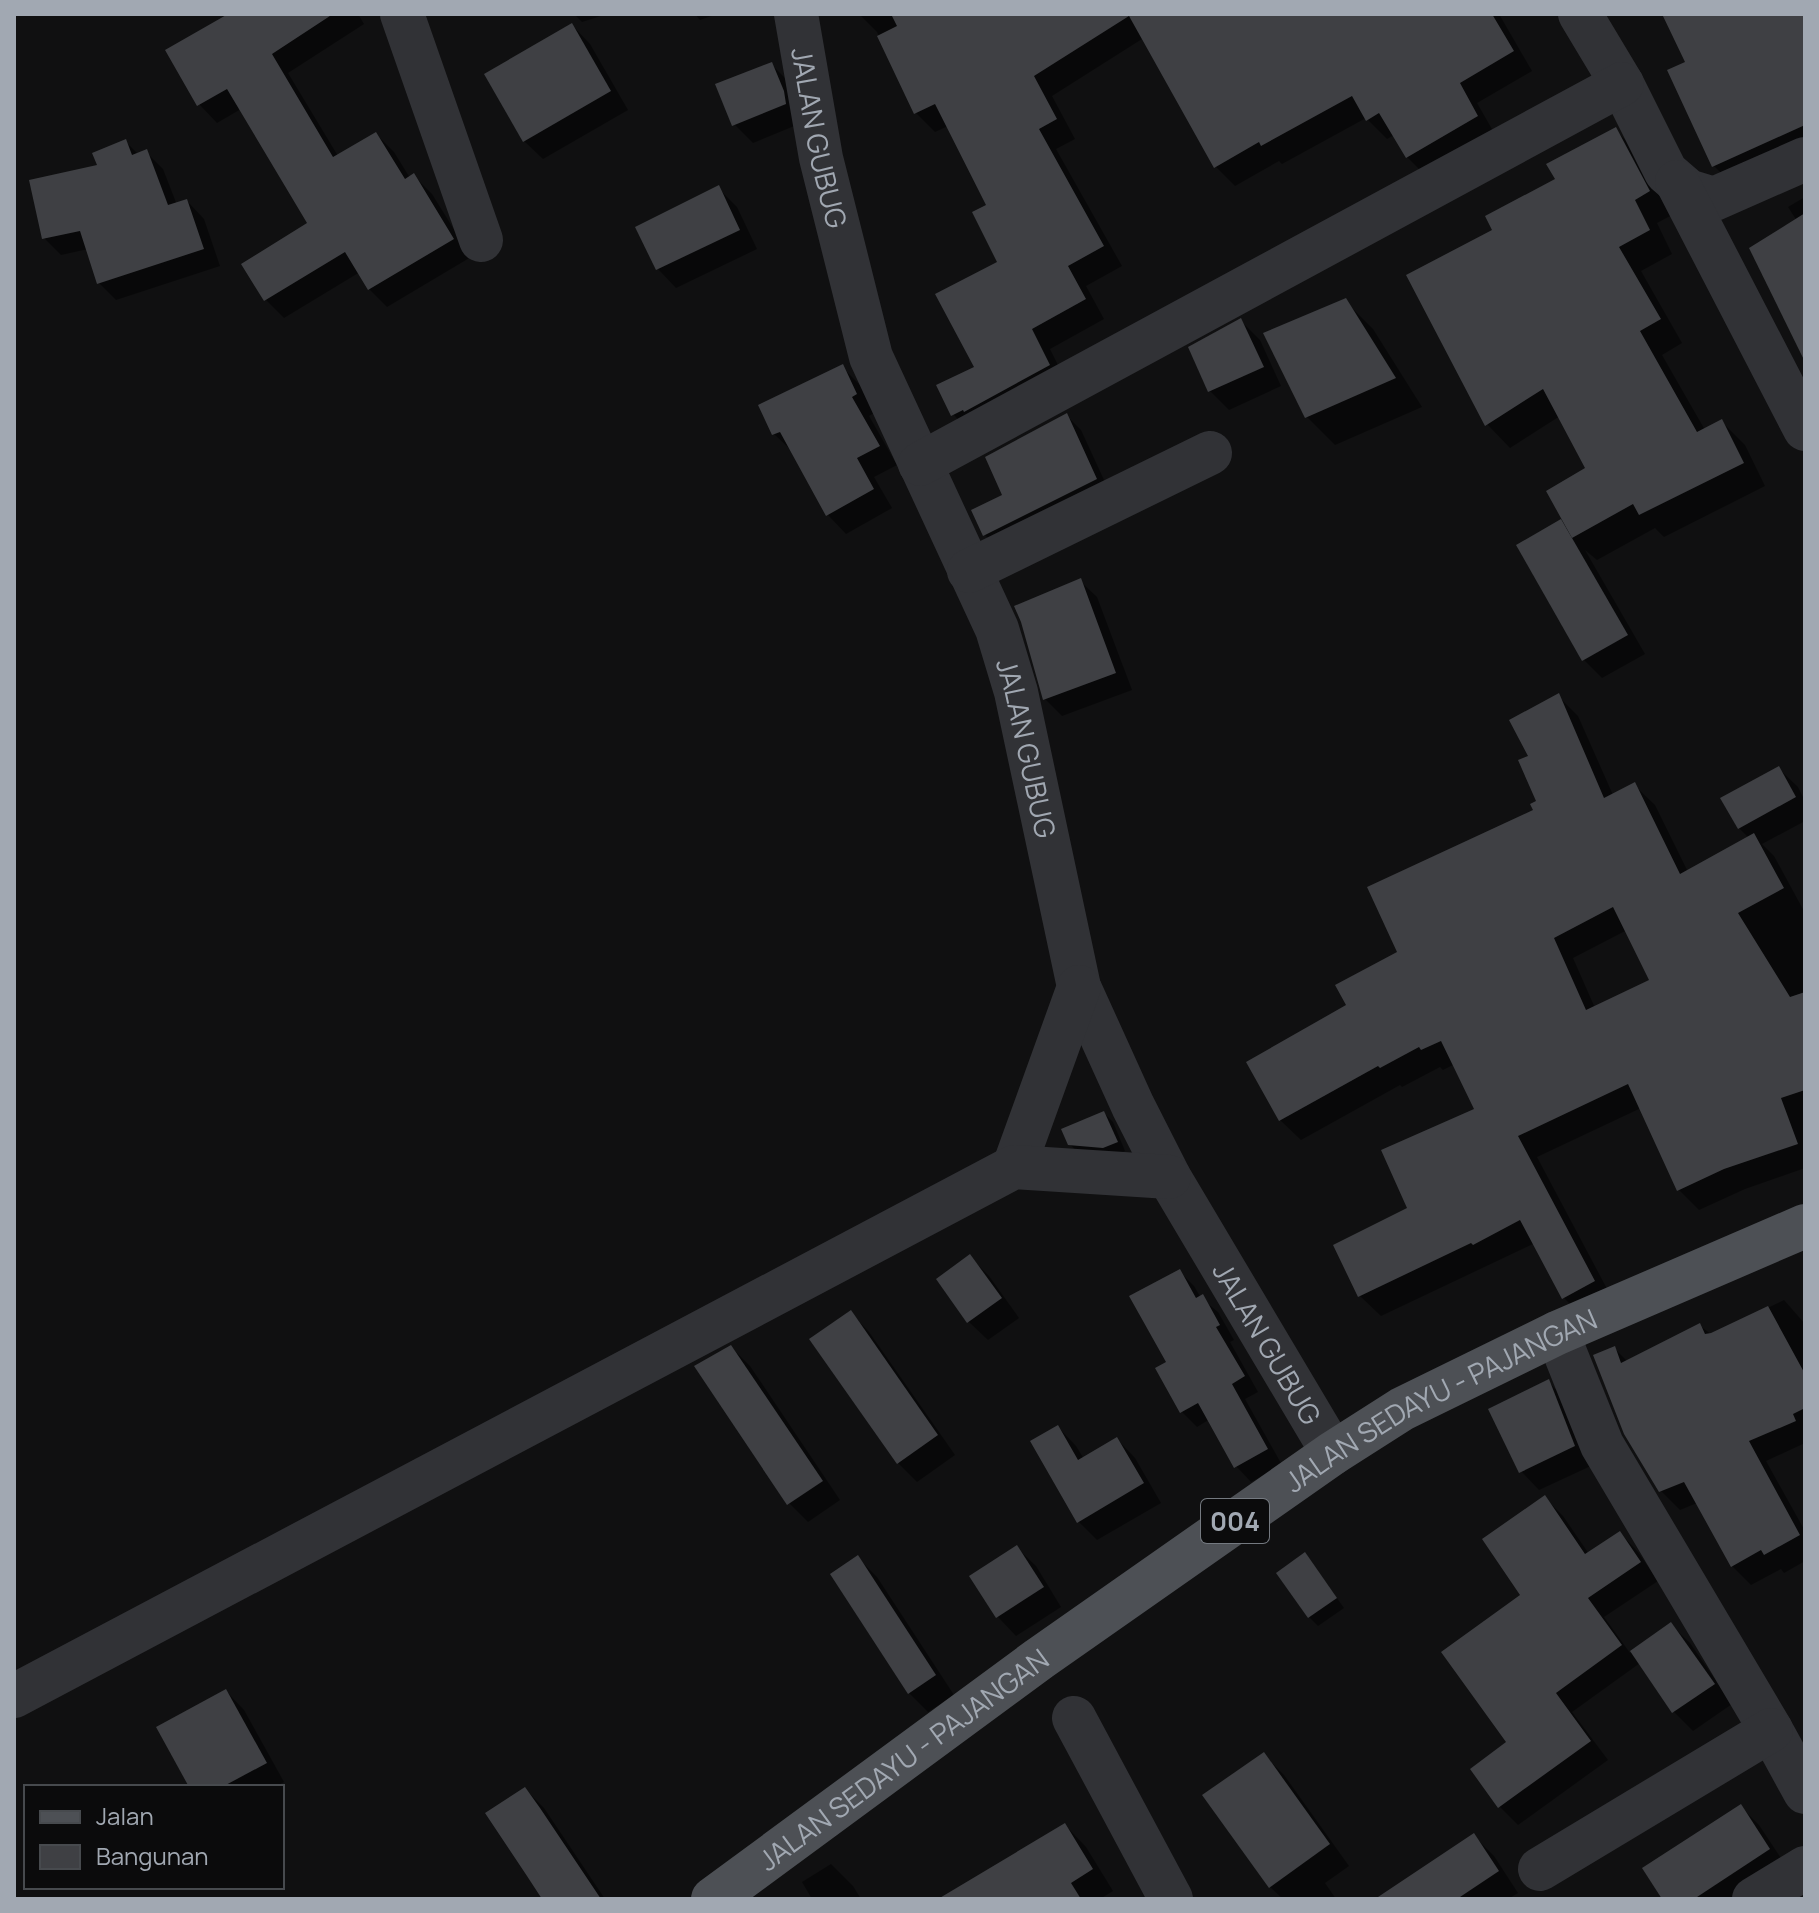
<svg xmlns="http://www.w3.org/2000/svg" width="1819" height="1913" font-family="Manrope,sans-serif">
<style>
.shadow{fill:#0007;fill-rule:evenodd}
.building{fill:#3f4044;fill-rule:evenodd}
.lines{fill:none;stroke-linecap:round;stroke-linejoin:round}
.minor{stroke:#313236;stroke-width:44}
.major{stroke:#4d5055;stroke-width:44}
.labels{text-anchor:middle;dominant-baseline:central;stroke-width:8;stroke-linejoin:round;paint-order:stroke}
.shield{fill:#0b0b0c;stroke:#747980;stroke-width:2}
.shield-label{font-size:26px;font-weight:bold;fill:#a1a8b2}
.street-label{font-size:28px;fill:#a1a8b2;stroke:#0b0b0c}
</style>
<rect width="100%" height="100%" fill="#101011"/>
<!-- shadow -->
<g class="shadow">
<path d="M 239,14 L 358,14 L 364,24 L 288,73 L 338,156 L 376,134 L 394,152 L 410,178 L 414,176 L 432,194 L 471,257 L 387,307 L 369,289 L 360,272 L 284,318 L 266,300 L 310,224 L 241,109 L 217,123 L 199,104 Z"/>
<path d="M 574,14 L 607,14 L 582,22 Z"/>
<path d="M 695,14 L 717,14 L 700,20 Z"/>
<path d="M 859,14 L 1499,14 L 1532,71 L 1477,103 L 1496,136 L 1427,177 L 1407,157 L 1394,135 L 1387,139 L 1366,118 L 1282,164 L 1279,161 L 1235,186 L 1216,167 L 1142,39 L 1052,96 L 1075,139 L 1056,149 L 1122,266 L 1086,286 L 1104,319 L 1050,349 L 1068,385 L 972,434 L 953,414 L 977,368 L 1000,263 L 989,205 L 948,126 L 935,132 L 916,113 L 877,32 Z"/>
<path d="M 1664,14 L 1805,14 L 1805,156 L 1736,188 L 1714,166 L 1688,63 Z"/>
<path d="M 572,25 L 590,44 L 628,110 L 543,159 L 524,141 Z"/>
<path d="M 771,64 L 790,83 L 804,122 L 753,143 L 734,124 Z"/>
<path d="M 1615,130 L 1639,153 L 1672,215 L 1657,223 L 1672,254 L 1641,271 L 1682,343 L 1662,355 L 1705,430 L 1722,422 L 1745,445 L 1765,486 L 1664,537 L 1655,528 L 1597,560 L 1585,550 L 1645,654 L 1602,678 L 1584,660 L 1561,522 L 1568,529 L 1588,469 L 1560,416 L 1510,448 L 1487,424 L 1495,230 Z"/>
<path d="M 126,142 L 139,155 L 146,152 L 163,169 L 177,205 L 187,201 L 204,219 L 220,266 L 116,300 L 99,283 L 88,249 L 61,255 L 44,238 L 100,166 Z"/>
<path d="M 718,188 L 737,207 L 757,249 L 676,288 L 658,269 Z"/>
<path d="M 1805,197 L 1805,359 L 1797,221 L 1788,207 Z"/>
<path d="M 1345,301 L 1373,329 L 1422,407 L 1335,445 L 1307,417 L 1266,334 Z"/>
<path d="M 1241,321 L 1260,340 L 1281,386 L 1229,410 L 1210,391 Z"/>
<path d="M 842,367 L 861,386 L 874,413 L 869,416 L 897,465 L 874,477 L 892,508 L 846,534 L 828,515 L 793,452 L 774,434 Z"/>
<path d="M 1066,415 L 1081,430 L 1110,493 L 999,549 L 985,535 L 1005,496 Z"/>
<path d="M 1080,581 L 1097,597 L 1132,690 L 1062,716 L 1045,699 Z"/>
<path d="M 1558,696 L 1578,716 L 1613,795 L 1634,785 L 1655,805 L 1688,872 L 1749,838 L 1739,828 L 1779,769 L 1798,787 L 1805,801 L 1805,821 L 1762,844 L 1774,856 L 1805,913 L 1805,1168 L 1745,1189 L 1699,1210 L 1679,1190 L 1641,1108 L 1537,1157 L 1614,1302 L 1584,1318 L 1564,1298 L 1535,1243 L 1381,1316 L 1360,1296 L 1335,1246 L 1410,1209 L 1476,1110 L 1453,1065 L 1443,1070 L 1440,1067 L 1402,1087 L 1400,1085 L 1301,1140 L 1280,1120 L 1349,1006 L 1536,811 L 1538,802 L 1530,757 ZM 1627,930 L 1652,981 L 1595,1008 L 1573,958 Z"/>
<path d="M 1104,1113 L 1113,1122 L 1125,1151 L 1113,1156 L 1079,1154 L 1070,1144 Z"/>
<path d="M 970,1257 L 989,1276 L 1019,1318 L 988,1340 L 969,1322 L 938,1280 Z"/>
<path d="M 1179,1271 L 1194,1286 L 1201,1298 L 1218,1312 L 1234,1340 L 1230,1342 L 1258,1392 L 1245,1399 L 1282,1465 L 1251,1482 L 1236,1466 L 1210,1419 L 1197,1427 L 1181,1411 L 1168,1363 Z"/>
<path d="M 1784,1300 L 1805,1324 L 1805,1443 L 1766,1461 L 1805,1531 L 1805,1561 L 1784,1573 L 1781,1569 L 1751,1585 L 1732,1566 L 1697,1503 L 1680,1510 L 1661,1491 L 1614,1348 L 1628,1362 L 1699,1325 L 1712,1335 Z"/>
<path d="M 851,1313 L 869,1332 L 955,1455 L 917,1482 L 898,1463 Z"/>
<path d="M 731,1347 L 750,1366 L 840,1500 L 808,1522 L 789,1503 Z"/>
<path d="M 1548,1382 L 1567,1400 L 1593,1465 L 1539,1490 L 1521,1471 Z"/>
<path d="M 1058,1427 L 1076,1446 L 1084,1459 L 1117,1439 L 1135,1458 L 1161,1503 L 1097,1540 L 1078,1521 Z"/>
<path d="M 1545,1498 L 1563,1516 L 1589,1554 L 1620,1533 L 1638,1552 L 1658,1581 L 1604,1617 L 1630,1653 L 1671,1625 L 1690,1643 L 1732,1704 L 1693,1731 L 1674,1712 L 1640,1663 L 1572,1712 L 1608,1760 L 1518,1825 L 1500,1807 L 1472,1769 L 1509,1743 L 1523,1595 Z"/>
<path d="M 1017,1548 L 1036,1566 L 1061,1607 L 1016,1636 L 998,1617 L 972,1576 Z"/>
<path d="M 1305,1554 L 1344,1608 L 1318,1626 L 1309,1617 Z"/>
<path d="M 858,1558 L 877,1577 L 954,1695 L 928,1712 L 909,1693 Z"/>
<path d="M 226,1691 L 244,1710 L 284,1782 L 275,1787 L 191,1787 Z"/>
<path d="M 1263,1754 L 1284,1775 L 1349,1866 L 1325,1883 L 1336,1899 L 1283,1899 L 1270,1887 Z"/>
<path d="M 525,1789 L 544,1808 L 605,1899 L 545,1899 Z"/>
<path d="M 1741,1807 L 1759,1825 L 1788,1869 L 1741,1899 L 1664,1899 Z"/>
<path d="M 1065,1825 L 1086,1847 L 1113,1891 L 1100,1899 L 949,1899 Z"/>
<path d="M 1474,1836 L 1494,1856 L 1518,1893 L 1508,1899 L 1381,1899 Z"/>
<path d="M 831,1864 L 853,1886 L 861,1899 L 812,1899 L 802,1882 Z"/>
</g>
<!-- building -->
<g class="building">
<path d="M 228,14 L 333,14 L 272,54 L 333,157 L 376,132 L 405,179 L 414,173 L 454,239 L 368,290 L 345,252 L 264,301 L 241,264 L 307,223 L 227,89 L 197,106 L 165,50 Z"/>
<path d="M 891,14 L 1492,14 L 1514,51 L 1460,83 L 1478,116 L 1406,158 L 1379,113 L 1366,121 L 1352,96 L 1261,146 L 1259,142 L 1214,168 L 1129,16 L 1034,76 L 1057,119 L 1039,129 L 1104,246 L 1068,266 L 1086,299 L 1032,329 L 1050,365 L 964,412 L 963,410 L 951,416 L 936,385 L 974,367 L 935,294 L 997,262 L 972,212 L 986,205 L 935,104 L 914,114 L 877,36 L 897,26 Z"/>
<path d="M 1662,14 L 1805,14 L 1805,125 L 1712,167 L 1667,70 L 1685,62 Z"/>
<path d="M 572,23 L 611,91 L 523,142 L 484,74 Z"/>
<path d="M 772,62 L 784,91 L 786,104 L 732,126 L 715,84 Z"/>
<path d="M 1616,127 L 1650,191 L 1635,200 L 1650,230 L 1619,247 L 1661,319 L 1640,331 L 1697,432 L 1722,419 L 1744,463 L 1639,515 L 1633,504 L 1572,538 L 1546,491 L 1585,468 L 1543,389 L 1485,426 L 1406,275 L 1492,230 L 1485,216 L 1555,179 L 1546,164 Z"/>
<path d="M 126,139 L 132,155 L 147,149 L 168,205 L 187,199 L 204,249 L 97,284 L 80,231 L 42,239 L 29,180 L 97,165 L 92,153 Z"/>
<path d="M 719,185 L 740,230 L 656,270 L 635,227 Z"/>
<path d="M 1805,213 L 1805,362 L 1749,248 Z"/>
<path d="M 1346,298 L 1396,378 L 1305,418 L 1263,333 Z"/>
<path d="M 1241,318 L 1264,367 L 1208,392 L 1188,347 Z"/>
<path d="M 843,364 L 857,394 L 852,397 L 880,446 L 857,458 L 874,489 L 826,516 L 780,432 L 772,435 L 758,405 Z"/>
<path d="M 1067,413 L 1097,479 L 983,536 L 971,510 L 1002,495 L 985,457 Z"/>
<path d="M 1561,519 L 1628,635 L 1582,661 L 1516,545 Z"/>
<path d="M 1081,578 L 1116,673 L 1043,700 L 1021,622 L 1014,606 Z"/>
<path d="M 1559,693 L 1604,798 L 1635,782 L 1680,874 L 1754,833 L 1784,888 L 1738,913 L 1790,997 L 1805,992 L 1805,1090 L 1781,1098 L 1798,1144 L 1724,1169 L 1677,1191 L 1628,1084 L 1518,1136 L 1595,1281 L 1562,1299 L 1520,1220 L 1473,1245 L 1471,1243 L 1358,1297 L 1333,1245 L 1407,1208 L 1381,1150 L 1474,1109 L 1441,1041 L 1421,1050 L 1419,1047 L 1380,1068 L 1378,1066 L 1279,1121 L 1246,1062 L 1346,1005 L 1335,985 L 1397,952 L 1367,887 L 1533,810 L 1530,804 L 1536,801 L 1518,760 L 1528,756 L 1509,720 ZM 1613,907 L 1649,980 L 1586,1010 L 1554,938 Z"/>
<path d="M 1779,766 L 1796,797 L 1738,829 L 1720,798 Z"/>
<path d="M 1104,1111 L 1118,1142 L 1103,1148 L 1068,1145 L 1061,1129 Z"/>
<path d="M 970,1254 L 1002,1298 L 967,1323 L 936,1279 Z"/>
<path d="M 1180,1269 L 1196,1298 L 1203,1294 L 1220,1325 L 1216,1327 L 1245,1376 L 1232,1384 L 1268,1449 L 1234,1468 L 1198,1403 L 1180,1413 L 1155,1368 L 1166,1362 L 1129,1296 Z"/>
<path d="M 1768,1306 L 1805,1374 L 1805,1408 L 1793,1414 L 1796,1421 L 1749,1441 L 1800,1535 L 1764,1555 L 1761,1550 L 1731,1567 L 1684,1482 L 1659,1492 L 1624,1434 L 1593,1355 L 1615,1346 L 1621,1363 L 1700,1323 L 1705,1334 L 1711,1333 Z"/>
<path d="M 851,1310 L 938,1435 L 897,1464 L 809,1339 Z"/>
<path d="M 731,1345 L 823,1481 L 787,1505 L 694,1366 Z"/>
<path d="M 1549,1379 L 1575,1446 L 1519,1473 L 1488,1409 Z"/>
<path d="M 1058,1425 L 1078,1460 L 1117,1437 L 1144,1483 L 1077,1523 L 1030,1441 Z"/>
<path d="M 1545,1495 L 1585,1554 L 1620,1531 L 1641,1562 L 1588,1598 L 1622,1645 L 1556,1693 L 1591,1741 L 1498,1808 L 1470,1769 L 1506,1742 L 1441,1652 L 1520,1595 L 1482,1539 Z"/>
<path d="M 1017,1545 L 1044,1587 L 996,1618 L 969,1576 Z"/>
<path d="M 1305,1552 L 1337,1598 L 1308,1618 L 1276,1573 Z"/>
<path d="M 858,1555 L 936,1675 L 908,1694 L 830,1574 Z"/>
<path d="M 1671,1622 L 1715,1684 L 1672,1713 L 1630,1651 Z"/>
<path d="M 226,1689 L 267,1763 L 222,1787 L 189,1787 L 156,1727 Z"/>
<path d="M 1264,1752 L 1330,1844 L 1269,1888 L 1202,1795 Z"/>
<path d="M 525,1787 L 540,1808 L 601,1899 L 542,1899 L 527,1876 L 485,1813 Z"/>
<path d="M 1741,1804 L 1770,1849 L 1694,1899 L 1662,1899 L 1642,1868 Z"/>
<path d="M 1065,1823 L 1093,1869 L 1071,1883 L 1081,1899 L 938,1899 Z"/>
<path d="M 1474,1833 L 1499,1871 L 1457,1899 L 1375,1899 Z"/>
</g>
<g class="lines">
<!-- minor -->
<g class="minor">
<path d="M 402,14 L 481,240"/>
<path id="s1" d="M 796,14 L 821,158 L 871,357 L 997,629 L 1016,692 L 1079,987 L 1133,1106 L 1169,1177 L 1333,1453"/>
<path d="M 1580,14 L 1622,84 L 1666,172 L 1688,191 L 1714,199 L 1805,159"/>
<path d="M 1677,182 L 1805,429"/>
<path d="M 920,464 L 1622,84"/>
<path d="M 969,571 L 1210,453"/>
<path d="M 1014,1167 L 1079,987"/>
<path d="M 1557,1333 L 1602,1445 L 1771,1730 L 1805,1792"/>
<path d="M 14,1696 L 1014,1167 L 1169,1177"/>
<path d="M 1074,1718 L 1171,1899"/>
<path d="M 1540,1869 L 1771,1730"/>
<path d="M 1754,1899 L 1805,1868"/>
</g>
<!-- major -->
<path class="major" id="s2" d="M 713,1899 L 1039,1659 L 1333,1453 L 1402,1409 L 1557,1333 L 1805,1226"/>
</g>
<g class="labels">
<!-- shield labels -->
<rect class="shield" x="1201" y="1499" width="68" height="44" rx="6"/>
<g class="shield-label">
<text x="1235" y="1521">004</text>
</g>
<!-- street labels -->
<g class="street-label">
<text stroke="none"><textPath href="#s1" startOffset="126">JALAN GUBUG</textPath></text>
<text stroke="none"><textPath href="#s1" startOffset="774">JALAN GUBUG</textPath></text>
<text stroke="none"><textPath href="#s1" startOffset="1422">JALAN GUBUG</textPath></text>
<text stroke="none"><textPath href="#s2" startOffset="884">JALAN SEDAYU - PAJANGAN</textPath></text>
<text stroke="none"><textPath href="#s2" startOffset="236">JALAN SEDAYU - PAJANGAN</textPath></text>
</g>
</g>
<!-- border -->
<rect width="1819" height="1913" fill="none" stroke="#a1a8b2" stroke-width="32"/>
<!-- legend -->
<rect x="24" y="1785" width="260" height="104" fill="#0b0b0c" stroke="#474a4e" stroke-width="2"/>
<rect x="40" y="1811" width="40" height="12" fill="#4d5055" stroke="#474a4e" stroke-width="2"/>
<text x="96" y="1825" font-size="24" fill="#a1a8b2">Jalan</text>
<rect x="40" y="1845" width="40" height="24" fill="#3f4044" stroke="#474a4e" stroke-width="2"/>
<text x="96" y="1865" font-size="24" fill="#a1a8b2">Bangunan</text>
</svg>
